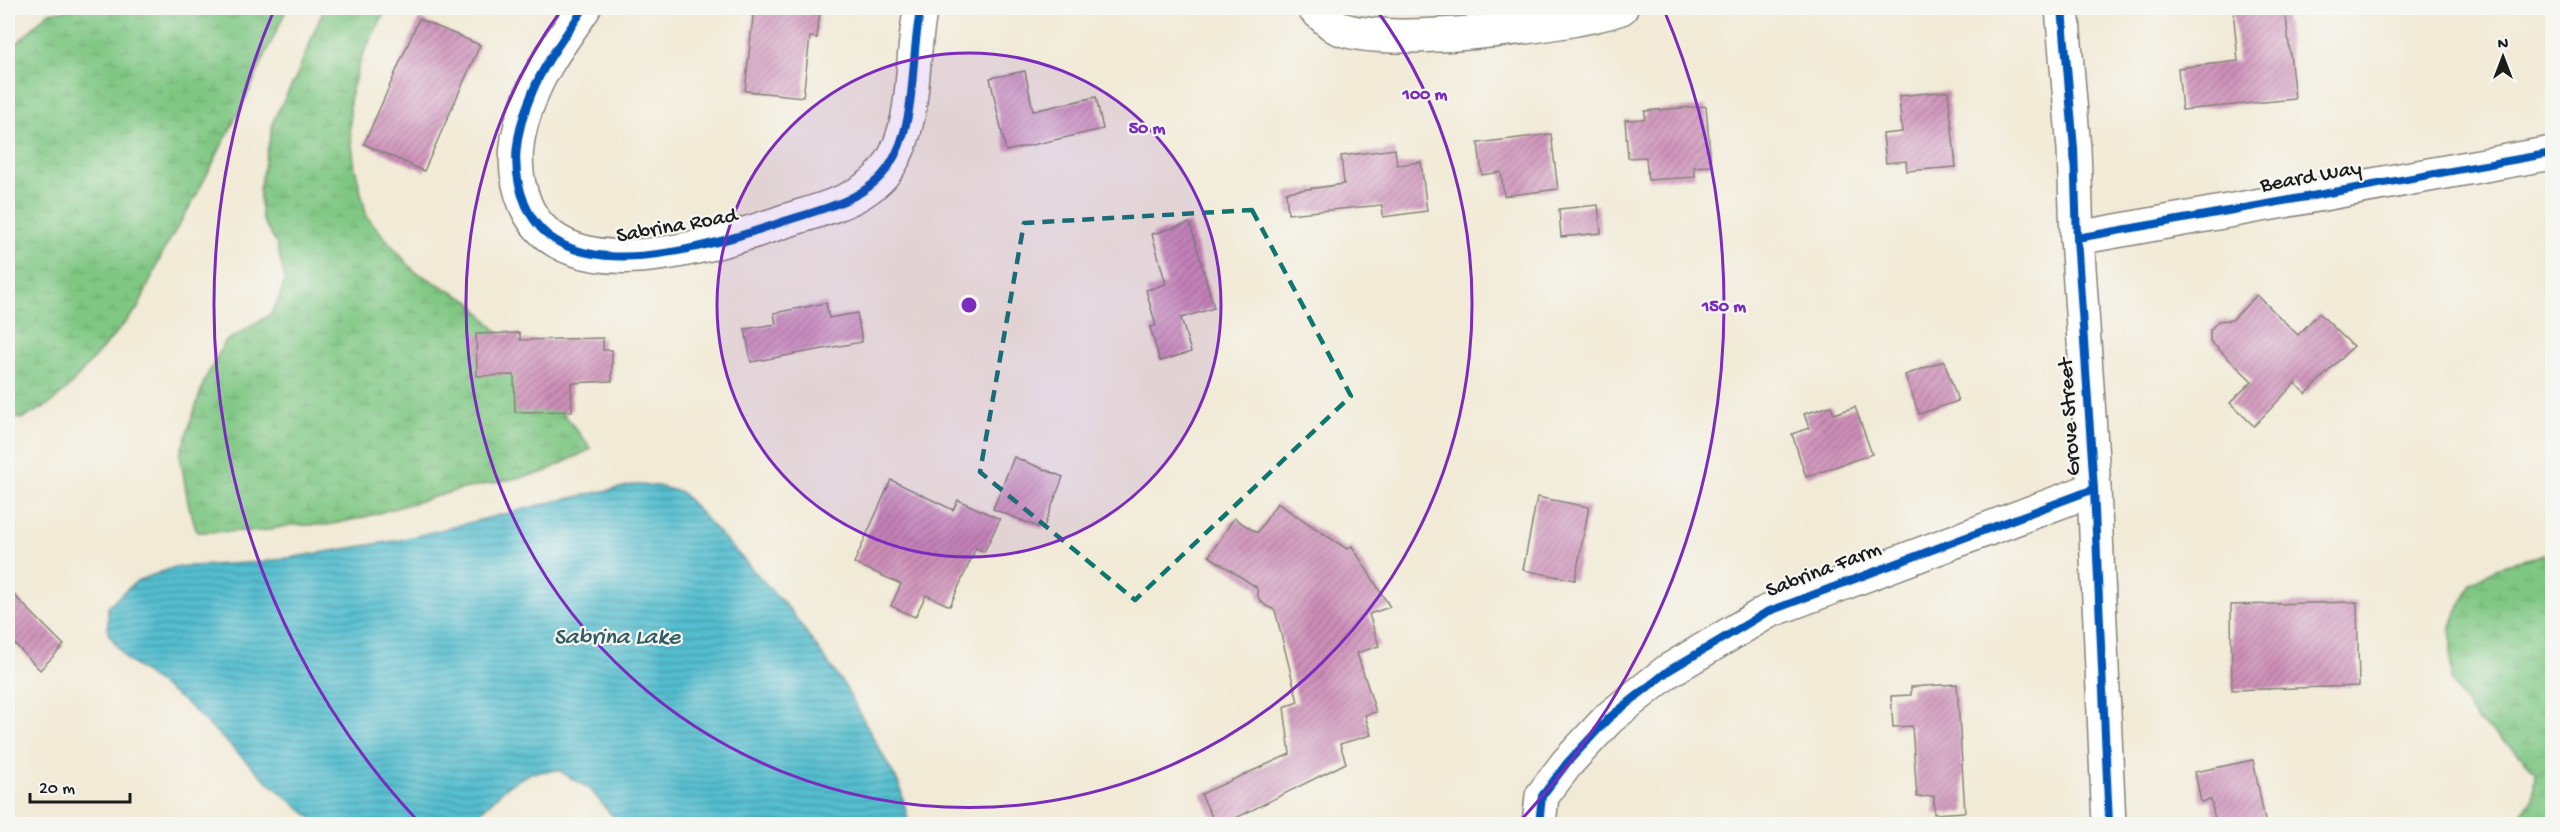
<svg xmlns="http://www.w3.org/2000/svg" width="2560" height="832" font-family="'Gochi Hand',sans-serif">
<style>
.wetland{fill:url(#wetland-marsh);stroke:#4e7250;stroke-width:1.5}
.water{fill:url(#water-rules);stroke:#386d76;stroke-width:1.5}
.building{fill:url(#building-hatch)}
.lines{fill:none;stroke-linecap:round;stroke-linejoin:round}
.street-casing{stroke:#868379;stroke-width:36}
.secondary-casing{stroke:#868379;stroke-width:36}
.street{stroke:#fff;stroke-width:33}
.secondary{stroke:#fff;stroke-width:33}
.cycleway-casing{stroke:#f6f6f2;stroke-width:11}
.cycleway{stroke:#0057b8;stroke-width:8}
.marked{fill:none;stroke:#0f766e;stroke-width:4.5;stroke-dasharray:12 8;stroke-linejoin:round}
.ring{fill:none;stroke:#7b2cbf;stroke-width:3}
.labels{text-anchor:middle;dominant-baseline:central;stroke-width:4.5;stroke-linejoin:round;paint-order:stroke}
.street-label{font-size:22px;fill:#1c1c1c;stroke:#f6f6f2}
.water-label{font-size:24px;font-style:italic;fill:#325d64;stroke:#f6f6f2}
.centre{fill:#7b2cbf;stroke:#f6f6f2;stroke-width:3}
.ring-label{font-size:18px;text-anchor:middle;font-weight:bold;fill:#7b2cbf;stroke:#f6f6f2;stroke-width:4.5;stroke-linejoin:round;paint-order:stroke}
</style>
<defs>
<pattern id="wetland-marsh" width="20" height="14" patternUnits="userSpaceOnUse" patternTransform="scale(1.5)"><rect width="20" height="14" fill="#7fc783"/><path d="M1 5h8M5 5V1M11 12h8M15 12V8" fill="none" stroke="#6daa71"/></pattern>
<pattern id="water-rules" width="6" height="5" patternUnits="userSpaceOnUse" patternTransform="scale(1.5)"><rect width="6" height="5" fill="#54becf"/><path d="M0 2.5h6" fill="none" stroke="#459aa7"/></pattern>
<pattern id="building-hatch" width="6" height="6" patternUnits="userSpaceOnUse" patternTransform="scale(1.5)"><rect width="6" height="6" fill="#cd8eb8"/><path d="M-1 1l2-2M0 6l6-6M5 7l2-2" fill="none" stroke="#a67395"/></pattern>
</defs>
<rect width="100%" height="100%" fill="#f6f6f2"/>
<filter id="ink" filterUnits="userSpaceOnUse"><feTurbulence type="fractalNoise" baseFrequency=".0167" numOctaves="2"/><feDisplacementMap in="SourceGraphic" scale="12" xChannelSelector="R" yChannelSelector="G"/><feConvolveMatrix kernelMatrix="1 2 1 2 8 2 1 2 1" color-interpolation-filters="sRGB"/></filter>
<filter id="wash" filterUnits="userSpaceOnUse"><feTurbulence type="fractalNoise" baseFrequency=".008" numOctaves="4" result="noise"/><feDisplacementMap in="SourceGraphic" scale="24" xChannelSelector="R" yChannelSelector="G"/><feGaussianBlur stdDeviation="1.35" result="paint"/><feColorMatrix in="noise" values="0 0 0 0 0 0 0 0 0 0 0 0 0 0 0 0 0 1.4 0 .05"/><feComposite in="paint" operator="in"/></filter>
<g filter="url(#wash)">
<rect width="100%" height="100%" fill="#f1ead6"/>
<!-- wetland -->
<g class="wetland">
<path d="M 78,8 L 287,8 L 243,104 L 196,196 L 164,250 L 138,308 L 66,390 L 50,404 L 22,419 L 8,416 L 8,52 L 48,13 Z"/>
<path d="M 324,8 L 387,8 L 362,56 L 350,96 L 350,129 L 355,168 L 367,217 L 414,271 L 471,302 L 529,368 L 591,449 L 542,473 L 458,490 L 365,517 L 328,525 L 291,525 L 262,531 L 197,532 L 188,503 L 180,454 L 205,379 L 225,342 L 271,314 L 280,296 L 285,279 L 277,245 L 262,219 L 259,189 L 274,119 L 296,77 Z"/>
<path d="M 2552,553 L 2552,824 L 2512,824 L 2533,799 L 2535,771 L 2513,748 L 2476,720 L 2451,680 L 2451,626 L 2471,583 L 2505,564 Z"/>
</g>
<!-- water -->
<path class="water" d="M 633,485 L 657,486 L 681,492 L 790,610 L 844,685 L 900,786 L 909,824 L 619,824 L 590,789 L 558,770 L 530,773 L 509,785 L 479,813 L 454,824 L 319,824 L 269,783 L 187,704 L 127,660 L 108,633 L 108,606 L 137,581 L 175,567 L 263,562 L 400,540 L 556,501 Z"/>
<g id="blocks">
<!-- building -->
<g class="building">
<path d="M 754,8 L 820,8 L 817,38 L 810,37 L 803,97 L 745,91 Z"/>
<path d="M 2250,8 L 2285,8 L 2295,99 L 2182,110 L 2178,68 L 2238,61 L 2233,9 Z"/>
<path d="M 419,19 L 480,45 L 424,171 L 364,144 Z"/>
<path d="M 1025,71 L 1033,111 L 1096,97 L 1103,129 L 1006,151 L 990,78 Z"/>
<path d="M 1948,91 L 1956,167 L 1907,171 L 1906,161 L 1886,163 L 1883,134 L 1902,132 L 1899,96 Z"/>
<path d="M 1706,106 L 1711,166 L 1694,167 L 1695,177 L 1648,180 L 1646,157 L 1628,158 L 1625,120 L 1645,119 L 1645,111 Z"/>
<path d="M 1551,134 L 1558,189 L 1504,196 L 1501,172 L 1482,175 L 1478,143 Z"/>
<path d="M 1395,149 L 1397,165 L 1421,162 L 1427,211 L 1383,217 L 1382,205 L 1288,214 L 1286,192 L 1344,184 L 1341,156 Z"/>
<path d="M 1598,205 L 1601,233 L 1561,237 L 1559,209 Z"/>
<path d="M 1190,223 L 1214,308 L 1181,318 L 1191,352 L 1160,361 L 1150,327 L 1156,326 L 1146,290 L 1166,284 L 1152,234 Z"/>
<path d="M 2257,295 L 2298,335 L 2319,313 L 2353,346 L 2306,394 L 2295,383 L 2254,426 L 2230,403 L 2252,381 L 2210,341 L 2210,330 L 2218,321 L 2232,320 Z"/>
<path d="M 826,303 L 829,318 L 857,313 L 862,342 L 751,362 L 745,329 L 776,324 L 774,313 Z"/>
<path d="M 520,333 L 520,340 L 603,338 L 603,350 L 612,350 L 612,381 L 571,383 L 572,411 L 515,412 L 514,375 L 477,376 L 476,334 Z"/>
<path d="M 1944,361 L 1958,401 L 1919,414 L 1905,375 Z"/>
<path d="M 1831,406 L 1834,414 L 1855,407 L 1872,454 L 1806,477 L 1792,434 L 1809,428 L 1804,414 Z"/>
<path d="M 1014,457 L 1063,477 L 1043,529 L 993,509 Z"/>
<path d="M 891,480 L 953,510 L 958,500 L 1000,519 L 984,552 L 976,548 L 950,606 L 926,595 L 915,617 L 891,606 L 901,584 L 854,563 Z"/>
<path d="M 1537,497 L 1589,507 L 1575,580 L 1523,570 Z"/>
<path d="M 1277,503 L 1347,549 L 1352,546 L 1390,607 L 1369,614 L 1379,646 L 1357,653 L 1376,712 L 1365,715 L 1371,735 L 1340,744 L 1346,763 L 1222,825 L 1216,825 L 1201,794 L 1290,754 L 1284,707 L 1298,702 L 1275,610 L 1266,606 L 1259,599 L 1256,587 L 1209,556 L 1234,518 L 1257,533 Z"/>
<path d="M 8,589 L 64,645 L 40,670 L 8,637 Z"/>
<path d="M 2357,602 L 2359,686 L 2232,690 L 2231,605 Z"/>
<path d="M 1957,684 L 1965,812 L 1934,814 L 1934,796 L 1917,797 L 1912,726 L 1893,727 L 1891,696 L 1911,695 L 1911,687 Z"/>
<path d="M 2253,760 L 2266,825 L 2216,825 L 2211,800 L 2201,802 L 2195,772 Z"/>
</g>
</g>
</g>
<g filter="url(#ink)">
<use href="#blocks" fill-opacity="0" stroke="#868379" stroke-width="1.5"/>
<g class="lines">
<defs>
<g id="street">
<path d="M 584,8 C 566,35 544,63 532,93 C 516,131 509,167 526,206 C 565,293 712,246 779,223 C 817,210 865,202 889,166 C 919,120 909,59 921,8"/>
<path d="M 1314,8 C 1320,13 1328,21 1335,26 C 1375,50 1576,25 1621,8"/>
<path d="M 2077,238 L 2552,153"/>
<path d="M 1539,824 L 1542,796 L 1567,763 L 1609,718 L 1668,671 L 1767,612 L 2094,489"/>
</g>
<path id="secondary" d="M 2062,8 L 2074,149 L 2077,238 L 2094,489 L 2109,824"/>
</defs>
<!-- street casing -->
<use href="#street" class="street-casing"/>
<!-- secondary casing -->
<use href="#secondary" class="secondary-casing"/>
<!-- street -->
<use href="#street" class="street"/>
<!-- secondary -->
<use href="#secondary" class="secondary"/>
<defs>
<g id="cycleway">
<path d="M 584,8 C 566,35 544,63 532,93 C 516,131 509,167 526,206 C 565,293 712,246 779,223 C 817,210 865,202 889,166 C 919,120 909,59 921,8"/>
<path d="M 2062,8 L 2074,149 L 2077,238 L 2094,489 L 2109,824"/>
<path d="M 2077,238 L 2552,153"/>
<path d="M 1539,824 L 1542,796 L 1567,763 L 1609,718 L 1668,671 L 1767,612 L 2094,489"/>
</g>
</defs>
<!-- cycleway casing -->
<use href="#cycleway" class="cycleway-casing"/>
<!-- cycleway -->
<use href="#cycleway" class="cycleway"/>
</g>
</g>
<!-- marked area -->
<path class="marked" d="M 1252,210 L 1351,396 L 1135,600 L 980,472 L 1024,223 Z"/>
<!-- distance rings -->
<circle cx="969" cy="305" r="252" fill="#7b2cbf" fill-opacity=".12"/>
<g class="ring">
<circle cx="969" cy="305" r="252"/>
<path d="M1376 9A503 503 0 1 1 562 9"/>
<path d="M417 820A755 755 0 0 1 274 10M1664 10A755 755 0 0 1 1521 820"/>
</g>
<g class="labels">
<!-- street labels -->
<g class="street-label">
<text transform="translate(2311 178) rotate(-10)">Beard Way</text>
<text transform="translate(677 227) rotate(-10)">Sabrina Road</text>
<text transform="translate(2071 417) rotate(-94)">Grove Street</text>
<text transform="translate(1824 571) rotate(-21)">Sabrina Farm</text>
</g>
<!-- water labels -->
<g class="water-label">
<text x="617" y="638">Sabrina Lake</text>
</g>
</g>
<circle cx="969" cy="305" r="9" class="centre"/>
<g class="ring-label">
<text x="1425" y="99">100 m</text>
<text x="1147" y="133">50 m</text>
<text x="1724" y="311">150 m</text>
</g>
<!-- margin -->
<rect width="2560" height="832" fill="none" stroke="#f6f6f2" stroke-width="30"/>
<!-- north arrow -->
<g transform="translate(2503 57)" stroke="#f6f6f2" stroke-width="4.5" paint-order="stroke">
<path d="M0-4.5L10 22L0 15L-10 22Z" fill="#1c1c1c"/>
<text y="-9" font-size="16" font-weight="bold" text-anchor="middle" fill="#1c1c1c">N</text>
</g>
<!-- scale -->
<path d="M30 793v9h100v-9" fill="none" stroke="#1c1c1c" stroke-width="3"/>
<text x="39" y="793" font-size="18" fill="#1c1c1c" stroke="#f6f6f2" stroke-width="4.5" paint-order="stroke">20 m</text>
</svg>
